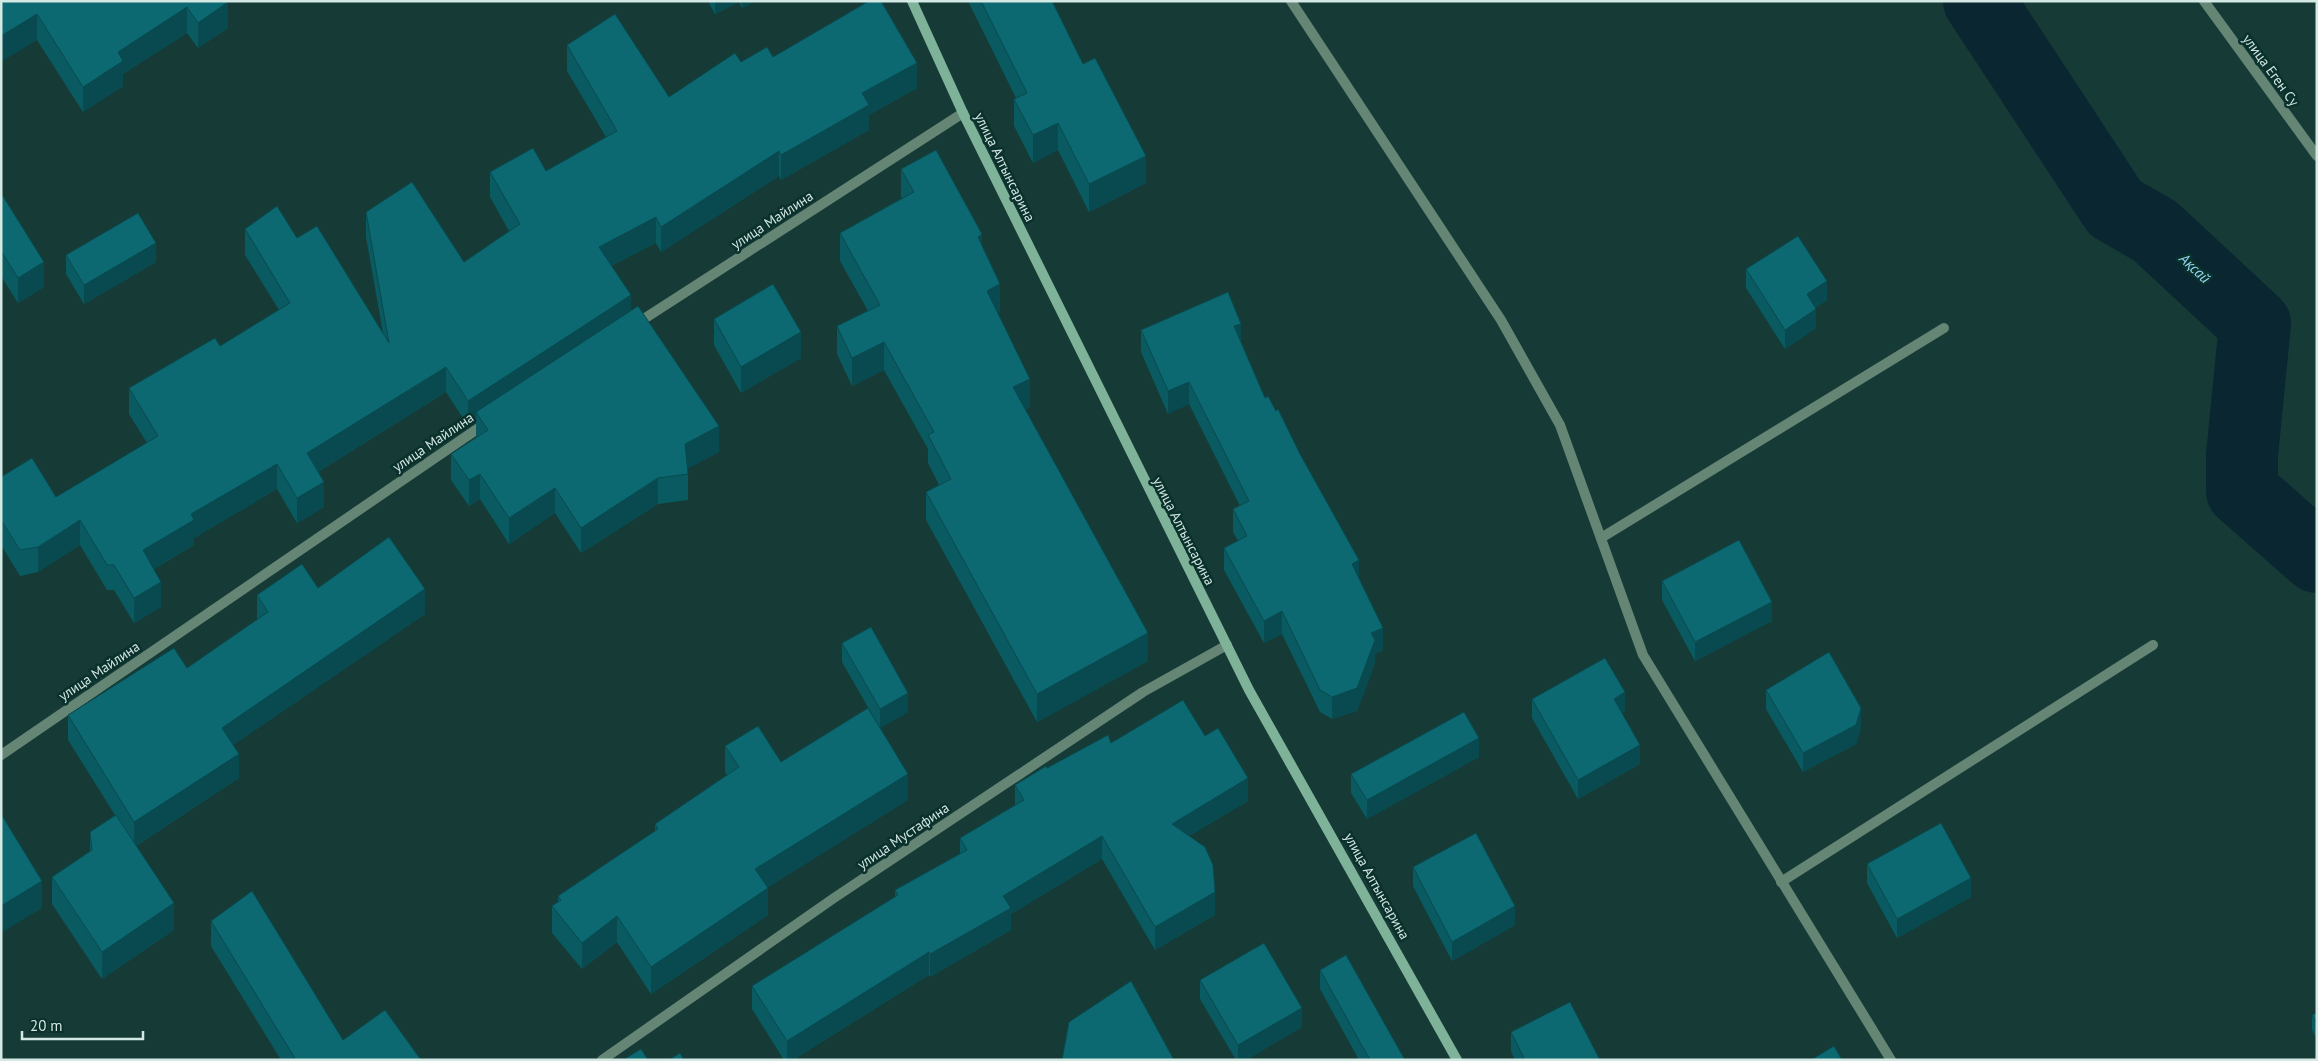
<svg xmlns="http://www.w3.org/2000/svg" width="2318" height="1061" font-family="'PT Sans',sans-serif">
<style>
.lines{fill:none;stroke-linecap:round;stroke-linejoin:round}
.river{stroke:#0a2731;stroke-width:72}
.street{stroke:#658575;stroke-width:10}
.secondary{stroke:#7fb399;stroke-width:10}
.wall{fill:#0a5a61}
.shaded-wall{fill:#084a4f}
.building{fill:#0c6971;stroke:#084a4f}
.labels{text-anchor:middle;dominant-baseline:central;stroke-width:5;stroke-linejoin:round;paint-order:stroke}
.street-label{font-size:14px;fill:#d4e8e4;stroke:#0a312c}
.water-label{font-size:15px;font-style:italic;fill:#96d8f3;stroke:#0a312c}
</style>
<rect width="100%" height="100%" fill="#163b36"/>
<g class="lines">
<!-- river -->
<path class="river" d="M 1979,1 L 2115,208 L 2155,231 L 2255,324 L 2242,455 L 2242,491 L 2317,557"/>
<!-- street -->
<g class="street">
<path d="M 1291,1 L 1501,320 L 1560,425 L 1643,655 L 1891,1060"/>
<path d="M 2204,1 L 2317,156"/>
<path d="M 636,324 L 963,113"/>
<path d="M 1601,538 L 1944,328"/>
<path d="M 1,755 L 486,423"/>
<path d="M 1781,882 L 2153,645"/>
<path d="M 602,1060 L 834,898 L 1143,692 L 1227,645"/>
</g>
<!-- secondary -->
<path class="secondary" d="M 912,1 L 963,113 L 1249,690 L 1457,1060"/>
</g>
<!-- wall -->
<g class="wall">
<path d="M 1,1 L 227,1 L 228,28 L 198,48 L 187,33 L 123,74 L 123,86 L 83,112 L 37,40 Z"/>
<path d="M 708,1 L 755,1 L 742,8 L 739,2 L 715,14 Z"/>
<path d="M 968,1 L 1052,1 L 1083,64 L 1146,183 L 1089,212 L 1058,150 L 1033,163 L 1014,126 L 1014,99 L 1016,98 Z"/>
<path d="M 567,45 L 669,97 L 741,62 L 773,57 L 917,88 L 869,115 L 869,130 L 781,180 L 779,176 L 661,252 L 656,243 L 611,266 L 631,311 L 719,452 L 688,468 L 688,500 L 658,504 L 581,553 L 555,513 L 509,544 L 480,499 L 469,506 L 451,480 L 451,454 L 476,438 L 476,421 L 468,426 L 446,392 L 318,472 L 324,507 L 297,523 L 277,489 L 194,538 L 194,545 L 154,569 L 161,607 L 134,623 L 114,590 L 107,590 L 80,545 L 38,572 L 20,576 L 1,545 L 1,477 L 56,497 L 147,443 L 129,414 L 129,388 L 220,346 L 279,310 L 245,255 L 245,229 L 297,238 L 383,333 L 366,237 L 366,212 L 464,262 L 509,231 L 490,197 L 490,172 L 546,171 L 606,137 L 567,71 Z"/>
<path d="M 901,169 L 982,247 L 1000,312 L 998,313 L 1030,407 L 1025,410 L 1148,661 L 1037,722 L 926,520 L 926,492 L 939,485 L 928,463 L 928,449 L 884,370 L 852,386 L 837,354 L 837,326 L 868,311 L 840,261 L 840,233 L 902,198 L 901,197 Z"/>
<path d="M 1,193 L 44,287 L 18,303 L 1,276 Z"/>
<path d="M 66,255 L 156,262 L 84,304 L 66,274 Z"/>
<path d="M 1746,269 L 1827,300 L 1815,308 L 1816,328 L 1785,349 L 1746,288 Z"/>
<path d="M 714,319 L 801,358 L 741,393 L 714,345 Z"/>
<path d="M 1141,330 L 1241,342 L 1265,398 L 1359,578 L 1383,650 L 1375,654 L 1375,663 L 1357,711 L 1332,719 L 1320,712 L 1282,634 L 1264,643 L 1224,570 L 1224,548 L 1238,541 L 1233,532 L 1233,509 L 1240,506 L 1189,404 L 1168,414 L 1141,352 Z"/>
<path d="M 1662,581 L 1772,621 L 1695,661 L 1662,600 Z"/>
<path d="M 318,588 L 425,614 L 233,745 L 239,778 L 136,846 L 174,930 L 102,979 L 52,904 L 52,877 L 90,852 L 90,832 L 115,815 L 68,740 L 68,715 L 187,668 L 257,620 L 257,595 Z"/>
<path d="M 842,643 L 908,712 L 880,728 L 908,800 L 768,887 L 768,915 L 651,994 L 617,942 L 582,969 L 552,933 L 552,906 L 558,902 L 558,896 L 655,831 L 655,824 L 727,775 L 725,772 L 725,746 L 781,762 L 880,728 L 842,662 Z"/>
<path d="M 1766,690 L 1861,727 L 1856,744 L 1803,772 L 1766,709 Z"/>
<path d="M 1532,699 L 1625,711 L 1622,713 L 1640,764 L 1578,799 L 1532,718 Z"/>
<path d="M 1205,736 L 1248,801 L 1189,836 L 1215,915 L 1155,950 L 1102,859 L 1011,914 L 1011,930 L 930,977 L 929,975 L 793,1060 L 784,1060 L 752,1009 L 752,986 L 895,897 L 895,890 L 960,854 L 960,838 L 1015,805 L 1015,785 L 1047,768 L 1111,743 Z"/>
<path d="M 1479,757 L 1367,819 L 1351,793 L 1351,774 Z"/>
<path d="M 1867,864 L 1971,897 L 1897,938 L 1867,883 Z"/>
<path d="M 1413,867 L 1515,925 L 1452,961 L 1413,886 Z"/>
<path d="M 211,921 L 343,1040 L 421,1060 L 281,1060 L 211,946 Z"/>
<path d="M 1320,970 L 1405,1060 L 1359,1060 L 1320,989 Z"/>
<path d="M 1200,980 L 1302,1027 L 1246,1060 L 1236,1060 L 1200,999 Z"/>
<path d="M 2317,1013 L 2317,1039 L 2312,1030 L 2312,1015 Z"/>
<path d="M 1511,1032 L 1600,1060 L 1515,1060 L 1511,1051 Z"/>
</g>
<!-- shaded-wall -->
<g class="shaded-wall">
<path d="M 715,1 L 739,1 L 739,2 L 715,14 Z"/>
<path d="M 742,1 L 755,1 L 742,8 Z"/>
<path d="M 228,2 L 228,28 L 198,48 L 198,23 Z"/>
<path d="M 187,7 L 187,33 L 123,74 L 123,86 L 83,112 L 83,87 L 118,52 Z"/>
<path d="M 37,14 L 37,40 L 1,62 L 1,36 Z"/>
<path d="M 917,63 L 917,88 L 869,115 L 869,130 L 781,180 L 781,155 L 862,93 Z"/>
<path d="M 1058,123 L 1058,150 L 1033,163 L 1033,135 Z"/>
<path d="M 779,151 L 779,176 L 661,252 L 661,227 Z"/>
<path d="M 1146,156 L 1146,183 L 1089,212 L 1089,184 Z"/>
<path d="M 656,217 L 656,243 L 599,272 L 599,247 Z"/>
<path d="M 982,234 L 982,262 L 978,237 Z"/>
<path d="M 156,243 L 156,262 L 84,304 L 84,285 Z"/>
<path d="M 44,262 L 44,287 L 18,303 L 18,278 Z"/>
<path d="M 1827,281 L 1827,300 L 1807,313 L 1807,294 Z"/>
<path d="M 1000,284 L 1000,312 L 987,319 L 987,291 Z"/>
<path d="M 631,295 L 631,320 L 476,412 L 476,421 L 468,426 L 468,401 Z"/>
<path d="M 1816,309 L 1816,328 L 1785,349 L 1785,330 Z"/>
<path d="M 1241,324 L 1241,346 L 1234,326 Z"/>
<path d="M 801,332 L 801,358 L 741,393 L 741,367 Z"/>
<path d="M 884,342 L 884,370 L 852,386 L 852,358 Z"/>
<path d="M 446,367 L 446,392 L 307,479 L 307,453 Z"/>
<path d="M 1030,379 L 1030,407 L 1013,416 L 1013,387 Z"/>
<path d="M 1189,382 L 1189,404 L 1168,414 L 1168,391 Z"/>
<path d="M 719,426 L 719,452 L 685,470 L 685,444 Z"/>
<path d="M 277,464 L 277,489 L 194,538 L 194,545 L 143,575 L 143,550 L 191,514 Z"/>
<path d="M 480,474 L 480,499 L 469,506 L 469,480 Z"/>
<path d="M 658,478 L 658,504 L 581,553 L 581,528 Z"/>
<path d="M 324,482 L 324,507 L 297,523 L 297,498 Z"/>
<path d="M 555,488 L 555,513 L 509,544 L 509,518 Z"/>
<path d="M 80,520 L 80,545 L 38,572 L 38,547 Z"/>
<path d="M 1359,560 L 1359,582 L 1352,564 Z"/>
<path d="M 161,582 L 161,607 L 134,623 L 134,598 Z"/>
<path d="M 425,589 L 425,614 L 222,753 L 222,728 Z"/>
<path d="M 1772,602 L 1772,621 L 1695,661 L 1695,642 Z"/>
<path d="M 1282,611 L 1282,634 L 1264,643 L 1264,621 Z"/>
<path d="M 1383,628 L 1383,650 L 1375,654 L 1375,663 L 1357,711 L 1332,719 L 1332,697 L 1371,633 Z"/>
<path d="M 1148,633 L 1148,661 L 1037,722 L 1037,694 Z"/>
<path d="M 1625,692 L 1625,711 L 1614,718 L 1614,699 Z"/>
<path d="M 908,693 L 908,712 L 880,728 L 880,709 Z"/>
<path d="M 1861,708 L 1861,727 L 1856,744 L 1803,772 L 1803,753 Z"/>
<path d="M 1479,738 L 1479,757 L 1367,819 L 1367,800 Z"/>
<path d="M 1640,745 L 1640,764 L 1578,799 L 1578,780 Z"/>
<path d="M 239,754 L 239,778 L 134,847 L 134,822 Z"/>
<path d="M 908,774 L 908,800 L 755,895 L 755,869 Z"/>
<path d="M 1248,778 L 1248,801 L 1172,846 L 1172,824 Z"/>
<path d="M 1102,836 L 1102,859 L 1011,914 L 1011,930 L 930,977 L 930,954 L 1003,896 Z"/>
<path d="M 1971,878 L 1971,897 L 1897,938 L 1897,919 Z"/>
<path d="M 42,881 L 42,908 L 1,933 L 1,906 Z"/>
<path d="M 768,888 L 768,915 L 651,994 L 651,967 Z"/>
<path d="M 1215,892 L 1215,915 L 1155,950 L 1155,927 Z"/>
<path d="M 174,903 L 174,930 L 102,979 L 102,952 Z"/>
<path d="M 1515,906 L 1515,925 L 1452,961 L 1452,942 Z"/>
<path d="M 617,916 L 617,942 L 582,969 L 582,943 Z"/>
<path d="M 929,952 L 929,975 L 793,1060 L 787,1060 L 787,1041 Z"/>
<path d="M 1302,1008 L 1302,1027 L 1246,1060 L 1238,1060 L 1238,1045 Z"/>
</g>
<!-- building -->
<g class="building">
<path d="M 1,1 L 227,1 L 228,2 L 198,23 L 187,7 L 118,52 L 123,61 L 83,87 L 37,14 L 1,36 Z"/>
<path d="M 869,1 L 881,1 L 917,63 L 862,93 L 869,105 L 781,155 L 779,151 L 661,227 L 656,217 L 599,247 L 631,295 L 468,401 L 446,367 L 307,453 L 324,482 L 297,498 L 277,464 L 191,514 L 194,520 L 143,550 L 161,582 L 134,598 L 114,565 L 107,565 L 80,520 L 38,547 L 20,550 L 1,520 L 1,477 L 32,458 L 56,497 L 158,436 L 129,388 L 215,338 L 220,346 L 290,303 L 245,229 L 277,206 L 297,238 L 317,226 L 389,343 L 366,212 L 412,182 L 464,262 L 520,224 L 490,172 L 533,148 L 546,171 L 617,131 L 567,45 L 615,14 L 669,97 L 735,53 L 741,62 L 767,47 L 773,57 Z"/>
<path d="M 981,1 L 1052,1 L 1083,64 L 1095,58 L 1146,156 L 1089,184 L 1058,123 L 1033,135 L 1014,99 L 1027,93 Z"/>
<path d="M 936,150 L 982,234 L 978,237 L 1000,284 L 987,291 L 1030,379 L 1013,387 L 1148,633 L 1037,694 L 926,492 L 951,479 L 928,435 L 934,432 L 884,342 L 852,358 L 837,326 L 880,305 L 840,233 L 914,192 L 901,169 Z"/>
<path d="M 1,193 L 44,262 L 18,278 L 1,251 Z"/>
<path d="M 138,213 L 156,243 L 84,285 L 66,255 Z"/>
<path d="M 1798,236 L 1827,281 L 1807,294 L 1816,309 L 1785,330 L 1746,269 Z"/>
<path d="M 773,284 L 801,332 L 741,367 L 714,319 Z"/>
<path d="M 1228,292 L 1241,324 L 1234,326 L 1265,398 L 1268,396 L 1276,411 L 1278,409 L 1300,454 L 1359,560 L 1352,564 L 1383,628 L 1371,633 L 1375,640 L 1357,688 L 1332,697 L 1320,690 L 1282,611 L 1264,621 L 1224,548 L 1247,536 L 1233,509 L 1249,501 L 1189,382 L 1168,391 L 1141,330 Z"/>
<path d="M 638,306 L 719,426 L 685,444 L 688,474 L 658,478 L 581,528 L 555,488 L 509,518 L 480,474 L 469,480 L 451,454 L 488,430 L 476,412 Z"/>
<path d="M 389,537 L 425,589 L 222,728 L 239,754 L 134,822 L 68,715 L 174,648 L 187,668 L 268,612 L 257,595 L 302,564 L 318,588 Z"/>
<path d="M 1739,540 L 1772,602 L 1695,642 L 1662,581 Z"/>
<path d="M 871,627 L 908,693 L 880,709 L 842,643 Z"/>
<path d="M 1829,652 L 1861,708 L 1856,725 L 1803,753 L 1766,690 Z"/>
<path d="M 1605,658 L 1625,692 L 1614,699 L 1640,745 L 1578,780 L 1532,699 Z"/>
<path d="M 1183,700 L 1205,736 L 1218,728 L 1248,778 L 1172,824 L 1205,847 L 1213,865 L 1215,892 L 1155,927 L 1102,836 L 1003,896 L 1011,908 L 930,954 L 929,952 L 787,1041 L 752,986 L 898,895 L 895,890 L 967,850 L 960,838 L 1024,800 L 1015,785 L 1046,766 L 1047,768 L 1108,735 L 1111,743 Z"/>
<path d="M 868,708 L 908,774 L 755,869 L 768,888 L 651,967 L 617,916 L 582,943 L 552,906 L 561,900 L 558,896 L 658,829 L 655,824 L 739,767 L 725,746 L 758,726 L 781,762 Z"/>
<path d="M 1464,712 L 1479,738 L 1367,800 L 1351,774 Z"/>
<path d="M 1,814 L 42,881 L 1,906 Z"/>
<path d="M 116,815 L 174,903 L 102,952 L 52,877 L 92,850 L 90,832 Z"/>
<path d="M 1941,823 L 1971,878 L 1897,919 L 1867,864 Z"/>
<path d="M 1476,833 L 1515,906 L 1452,942 L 1413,867 Z"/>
<path d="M 252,891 L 343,1040 L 385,1010 L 421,1060 L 296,1060 L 211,921 Z"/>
<path d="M 1264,943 L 1302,1008 L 1238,1045 L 1200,980 Z"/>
<path d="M 1346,955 L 1405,1060 L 1370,1060 L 1320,970 Z"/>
<path d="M 1131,981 L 1174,1060 L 1062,1060 L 1069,1022 Z"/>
<path d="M 1570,1002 L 1600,1060 L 1525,1060 L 1511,1032 Z"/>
<path d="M 2317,1013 L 2317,1024 L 2312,1015 Z"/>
<path d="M 1834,1046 L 1842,1060 L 1811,1060 Z"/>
<path d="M 641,1049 L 648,1060 L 623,1060 Z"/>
<path d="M 680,1053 L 684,1060 L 669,1060 Z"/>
</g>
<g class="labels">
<!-- street labels -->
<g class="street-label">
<text transform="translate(2271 70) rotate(54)">улица Еген Су</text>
<text transform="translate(1005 167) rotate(64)">улица Алтынсарина</text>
<text transform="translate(772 220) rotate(-33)">улица Майлина</text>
<text transform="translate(433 442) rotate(-34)">улица Майлина</text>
<text transform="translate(1184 531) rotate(63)">улица Алтынсарина</text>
<text transform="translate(99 671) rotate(-34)">улица Майлина</text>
<text transform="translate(903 836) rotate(-34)">улица Мустафина</text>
<text transform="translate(1377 886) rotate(61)">улица Алтынсарина</text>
</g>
<!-- water labels -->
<g class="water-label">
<text transform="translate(2195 268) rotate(43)">Ақсай</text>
</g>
</g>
<!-- border -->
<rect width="2318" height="1061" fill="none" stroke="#d4e8e4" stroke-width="5"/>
<!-- scale -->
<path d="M22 1031v8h121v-8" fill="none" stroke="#d4e8e4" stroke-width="2.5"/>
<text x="30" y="1031" font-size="15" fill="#d4e8e4" stroke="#0a312c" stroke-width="4" paint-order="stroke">20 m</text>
</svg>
